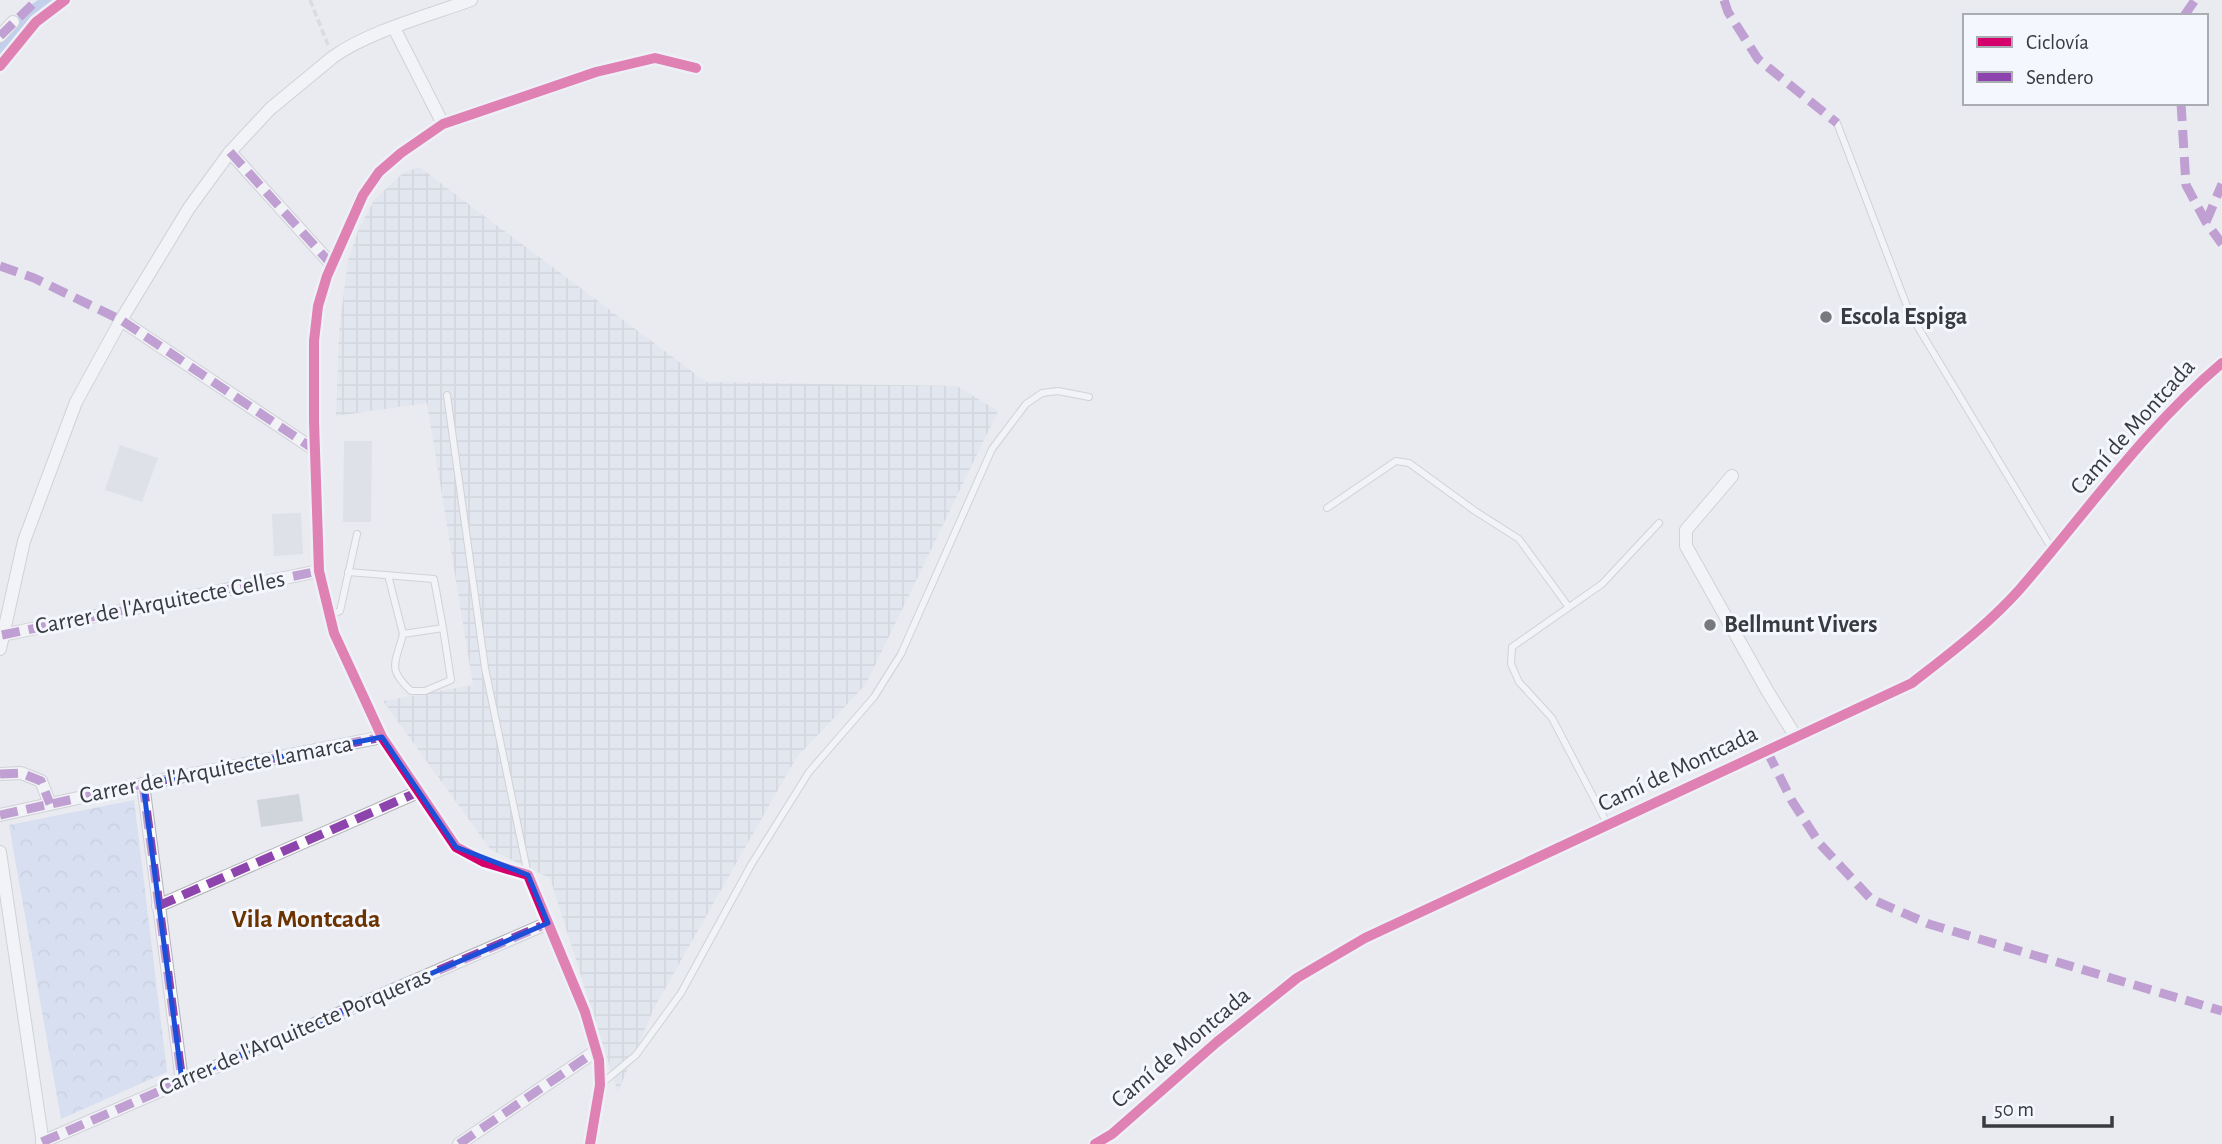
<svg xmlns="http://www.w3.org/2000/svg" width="2222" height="1144" font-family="'Alegreya Sans',sans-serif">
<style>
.industrial{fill:url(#industrial-grid)}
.park{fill:url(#park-crowns)}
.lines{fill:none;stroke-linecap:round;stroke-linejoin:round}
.canal{stroke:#94b0e4;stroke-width:18}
.building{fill:#d0d4db}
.service-casing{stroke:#b1b3b7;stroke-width:8}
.minor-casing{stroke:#b1b3b7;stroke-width:14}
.path{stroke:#c9cacc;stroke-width:3.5;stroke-dasharray:7 3.5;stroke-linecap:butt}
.service{stroke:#fcfcfd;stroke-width:6}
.minor{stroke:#fcfcfd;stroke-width:12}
.quiet{stroke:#8e44ad;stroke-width:9;stroke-dasharray:18 9;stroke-linecap:butt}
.cycleway-casing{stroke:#f4f7fe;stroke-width:15}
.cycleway{stroke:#d6006c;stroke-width:10}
.marked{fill:none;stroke:#1d4ed8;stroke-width:5;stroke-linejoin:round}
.poi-dot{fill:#77797d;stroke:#f4f7fe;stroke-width:2.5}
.labels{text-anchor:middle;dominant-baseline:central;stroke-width:6;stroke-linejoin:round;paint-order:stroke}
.poi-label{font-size:24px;font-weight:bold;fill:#393b3f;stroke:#f4f7fe;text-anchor:start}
.street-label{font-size:24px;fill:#393b3f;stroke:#f4f7fe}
.neighbourhood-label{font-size:26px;font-weight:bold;fill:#6c3200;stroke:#f4f7fe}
</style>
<defs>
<pattern id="industrial-grid" width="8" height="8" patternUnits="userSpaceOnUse" patternTransform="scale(1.75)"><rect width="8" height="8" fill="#dadfea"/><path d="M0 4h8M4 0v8" fill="none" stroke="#bcc0ca"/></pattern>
<pattern id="park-crowns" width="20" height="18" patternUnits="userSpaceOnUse" patternTransform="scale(1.75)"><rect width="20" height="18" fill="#c2d1ef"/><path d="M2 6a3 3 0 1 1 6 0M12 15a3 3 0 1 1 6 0" fill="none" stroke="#a7b4ce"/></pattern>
</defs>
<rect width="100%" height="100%" fill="#e9ebf0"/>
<!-- industrial -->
<path class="industrial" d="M 419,167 L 706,382 L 957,386 L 998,411 L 866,684 L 796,758 L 654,1008 L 618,1092 L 550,878 L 491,850 L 383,701 L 473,685 L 427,403 L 336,416 L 339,332 L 348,261 L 358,231 L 374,200 L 403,173 Z"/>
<!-- park -->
<path class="park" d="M 134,800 L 167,1072 L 61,1119 L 9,825 Z"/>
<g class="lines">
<!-- canal -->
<path class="canal" d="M 0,49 L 32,15 L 54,0"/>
</g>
<!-- building -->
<g class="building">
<path d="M 344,441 L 372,441 L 371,522 L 343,522 Z"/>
<path d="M 120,445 L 158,458 L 142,502 L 105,490 Z"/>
<path d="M 301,513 L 303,554 L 274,556 L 272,514 Z"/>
<path d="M 299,794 L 303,821 L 261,827 L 257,800 Z"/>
</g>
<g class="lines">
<defs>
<g id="service">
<path d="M 1837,123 L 1910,314 L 2052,549"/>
<path d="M 447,395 L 485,668 L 528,875"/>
<path d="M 1327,508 L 1396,461 L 1409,463 L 1475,511 L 1519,539 L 1568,606"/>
<path d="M 348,572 L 434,579 L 443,628 L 403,634 L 388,575"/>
<path d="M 330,615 L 340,611 L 357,534"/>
<path d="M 403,634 C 396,663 386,668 411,691 L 425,691 L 451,680 L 443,628"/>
<path d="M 1608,825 L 1552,718 L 1519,682 L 1511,664 L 1512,647 L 1602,584 L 1659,523"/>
<path d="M 601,1084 L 636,1055 L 681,993 L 751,865 L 809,772 L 874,697 L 901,654 L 992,449 L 1026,404 L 1042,393 L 1058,391 L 1089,397"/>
</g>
<g id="minor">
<path d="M 394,28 L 443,124"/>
<path d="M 0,36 L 13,22"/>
<path d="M 230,152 L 332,265"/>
<path d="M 121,320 L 315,450"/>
<path d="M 1732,476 L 1686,530 L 1686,546 L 1768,692 L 1796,737"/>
<path d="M 2,635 L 319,571"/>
<path d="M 0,649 L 24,541 L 76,402 L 121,320 L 189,208 L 230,152 L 270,109 L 333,57 C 367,32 430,15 471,0"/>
<path d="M 0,774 L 21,773 L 41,781 L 50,804"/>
<path d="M 143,784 L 182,1081"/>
<path d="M 0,815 L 143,784 L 382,737"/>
<path d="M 0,852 L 43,1144"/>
<path d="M 158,906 L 418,792"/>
<path d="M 42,1142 L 548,923"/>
<path d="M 459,1144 L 596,1051"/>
<path d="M 590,1144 L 600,1085 L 599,1060 L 585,1012 L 528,875 L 484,862 L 456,847 L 382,737 L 334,633 L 319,571 L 314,421 L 314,341 L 318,306 L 327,276 L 363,195 L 379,172 L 401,153 L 443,124 L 596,72 L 655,58 L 696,68"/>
<path d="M 1095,1144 L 1112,1134 L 1217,1042 L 1297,978 L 1365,938 L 1912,683 C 1949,654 1988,625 2020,589 C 2086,513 2145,428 2222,363"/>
</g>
</defs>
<!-- service casing -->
<use href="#service" class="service-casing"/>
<!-- minor casing -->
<use href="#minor" class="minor-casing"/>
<!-- path -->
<path class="path" d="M 310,0 L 328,45"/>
<!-- service -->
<use href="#service" class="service"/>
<!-- minor -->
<use href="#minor" class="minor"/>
<!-- quiet -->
<g class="quiet">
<path d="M 1724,0 L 1728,12 L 1758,59 L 1837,123"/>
<path d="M 2184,16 L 2195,0"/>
<path d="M 0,36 L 37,0"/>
<path d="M 2181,103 L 2186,185 L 2206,222 L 2222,244"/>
<path d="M 230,152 L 332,265"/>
<path d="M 2206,222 L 2222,184"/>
<path d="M 0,266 L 34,278 L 121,320 L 315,450"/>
<path d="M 2,635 L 319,571"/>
<path d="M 1767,751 L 1792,801 L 1820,844 L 1871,899 L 1929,924 L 2222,1011"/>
<path d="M 0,774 L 21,773 L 41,781 L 50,804"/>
<path d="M 143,784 L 182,1081"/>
<path d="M 0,815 L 143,784 L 382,737"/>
<path d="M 158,906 L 418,792"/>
<path d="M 42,1142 L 548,923"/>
<path d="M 459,1144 L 596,1051"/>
</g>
<defs>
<g id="cycleway">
<path d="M 0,66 L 36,22 L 65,0"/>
<path d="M 590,1144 L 600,1085 L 599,1060 L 585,1012 L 528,875 L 484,862 L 456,847 L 382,737 L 334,633 L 319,571 L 314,421 L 314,341 L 318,306 L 327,276 L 363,195 L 379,172 L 401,153 L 443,124 L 596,72 L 655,58 L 696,68"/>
<path d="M 1095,1144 L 1112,1134 L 1217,1042 L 1297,978 L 1365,938 L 1912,683 C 1949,654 1988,625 2020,589 C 2086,513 2145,428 2222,363"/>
</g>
</defs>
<!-- cycleway casing -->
<use href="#cycleway" class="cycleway-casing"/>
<!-- cycleway -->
<use href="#cycleway" class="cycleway"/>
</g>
<!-- marked area -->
<path d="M0 0H2222V1144H0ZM 382,737 L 456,847 L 528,875 L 548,923 L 182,1081 L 143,784 Z" fill="#e9ebf0" fill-opacity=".55" fill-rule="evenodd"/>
<path class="marked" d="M 382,737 L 456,847 L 528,875 L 548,923 L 182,1081 L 143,784 Z"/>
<!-- markers -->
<g class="poi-dot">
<circle cx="1826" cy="317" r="7"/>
<circle cx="1710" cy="625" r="7"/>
</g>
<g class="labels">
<!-- poi labels -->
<g class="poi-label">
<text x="1840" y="317">Escola Espiga</text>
<text x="1724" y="625">Bellmunt Vivers</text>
</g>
<!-- street labels -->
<g class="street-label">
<text transform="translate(2133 427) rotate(-48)">Camí de Montcada</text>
<text transform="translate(160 603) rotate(-11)">Carrer de l'Arquitecte Celles</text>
<text transform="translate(1678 769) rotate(-25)">Camí de Montcada</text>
<text transform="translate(216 770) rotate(-11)">Carrer de l'Arquitecte Lamarca</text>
<text transform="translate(295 1032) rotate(-23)">Carrer de l'Arquitecte Porqueras</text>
<text transform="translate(1181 1048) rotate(-40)">Camí de Montcada</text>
</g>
<!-- neighbourhood labels -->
<g class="neighbourhood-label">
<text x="306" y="919">Vila Montcada</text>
</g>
</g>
<!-- legend -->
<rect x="1963" y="14" width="245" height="91" fill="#f4f7fe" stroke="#a9acb2" stroke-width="2"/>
<rect x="1977" y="37" width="35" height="10" fill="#d6006c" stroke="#a9acb2" stroke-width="2"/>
<text x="2026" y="49" font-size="21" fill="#393b3f">Ciclovía</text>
<rect x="1977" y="72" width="35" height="10" fill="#8e44ad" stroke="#a9acb2" stroke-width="2"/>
<text x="2026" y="84" font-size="21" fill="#393b3f">Sendero</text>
<!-- scale -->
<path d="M1984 1116v10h128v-10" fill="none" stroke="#393b3f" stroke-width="3.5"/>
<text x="1994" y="1116" font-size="21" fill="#393b3f" stroke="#f4f7fe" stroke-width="5" paint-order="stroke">50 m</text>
</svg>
